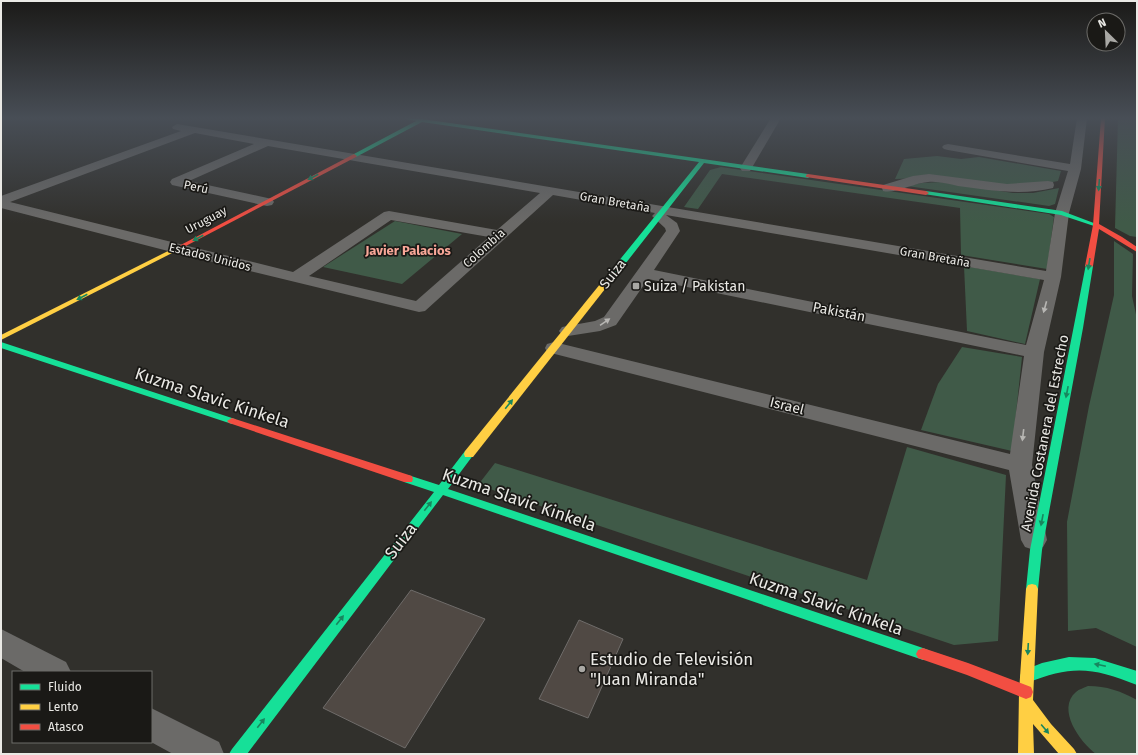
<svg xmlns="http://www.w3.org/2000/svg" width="1138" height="755" font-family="'Fira Sans',sans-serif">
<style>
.green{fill:#405a48}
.building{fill:#504944;stroke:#6f6c6a}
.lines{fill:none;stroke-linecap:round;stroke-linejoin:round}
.street{fill:#6b6a68;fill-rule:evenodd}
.fast{fill:#16e098;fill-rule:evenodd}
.slow{fill:#ffcf43;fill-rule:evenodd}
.jam{fill:#f24e42;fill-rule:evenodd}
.oneway{fill:#18865e}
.oneway2{fill:#b7b6b3}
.poi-dot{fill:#a9a8a4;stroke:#1a1916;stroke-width:1.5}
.labels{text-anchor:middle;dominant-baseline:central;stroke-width:3.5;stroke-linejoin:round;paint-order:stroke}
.far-street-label{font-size:12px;fill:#eae9e5;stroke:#1a1916}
.far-neighbourhood-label{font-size:13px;font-weight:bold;fill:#f9a798;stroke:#1a1916}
.street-label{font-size:14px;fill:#eae9e5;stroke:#1a1916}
.poi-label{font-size:14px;fill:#eae9e5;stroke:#1a1916;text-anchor:start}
.near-street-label{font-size:17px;fill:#eae9e5;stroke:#1a1916}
.near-poi-label{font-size:17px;fill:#eae9e5;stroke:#1a1916;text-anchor:start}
</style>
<rect width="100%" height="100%" fill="#31302c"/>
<!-- green -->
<g class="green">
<path d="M 1118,118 L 1136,118 L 1137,237 L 1130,236 L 1115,228 Z"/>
<path d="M 937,156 L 961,159 L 979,157 L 1061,171 L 1058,181 L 1031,186 L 1010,187 L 945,177 L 895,179 L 904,159 Z"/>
<path d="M 721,167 L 1049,214 L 1054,217 L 1047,269 L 961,255 L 960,208 L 722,174 L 698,209 L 684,207 L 710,170 Z"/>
<path d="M 941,182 L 1013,193 L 1033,193 L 1059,188 L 1055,204 L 1049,206 L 907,186 L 922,183 Z"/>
<path d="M 395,221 L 462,234 L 402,284 L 323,267 Z"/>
<path d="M 1114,241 L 1133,254 L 1132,296 L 1137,319 L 1137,647 L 1096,628 L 1068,631 L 1067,522 L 1089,406 L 1114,295 Z"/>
<path d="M 964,266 L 1040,279 L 1025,344 L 967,331 Z"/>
<path d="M 962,347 L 1022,357 L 1012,451 L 921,430 L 938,384 Z"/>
<path d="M 907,447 L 1006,475 L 998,641 L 954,645 L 478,485 L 495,463 L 867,580 Z"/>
<path d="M 1088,686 C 1107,686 1120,691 1137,700 L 1137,754 L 1096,754 C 1080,742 1056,709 1076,692 C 1079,689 1084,688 1088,686 Z"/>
</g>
<!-- building -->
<g class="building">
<path d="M 411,590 L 485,619 L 405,748 L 323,708 Z"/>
<path d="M 579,620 L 623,639 L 588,718 L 539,699 Z"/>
</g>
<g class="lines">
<!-- street -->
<g class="street">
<path d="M 771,118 L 781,118 L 750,171 L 742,171 L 740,168 Z"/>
<path d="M 1077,118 L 1087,118 L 1081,169 L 1069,213 L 1061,277 L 1044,352 L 1032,465 L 1047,540 L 1043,547 L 1034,550 L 1025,547 L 1021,540 L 1009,470 L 547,352 L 545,348 L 547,344 L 554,342 L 1010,454 L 1024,356 L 648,279 L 616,325 L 600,331 L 568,336 L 562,335 L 559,331 L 562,327 L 595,321 L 604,317 L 666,231 L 665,228 L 652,216 L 655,213 L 553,195 L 425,311 L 419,312 L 172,252 L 1,208 L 1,196 L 181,131 L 173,129 L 172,127 L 177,124 L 1046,271 L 1055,213 L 1068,171 L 948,150 L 944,149 L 942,147 L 944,145 L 948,144 L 1070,164 ZM 195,133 L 254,144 L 172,179 L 170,182 L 172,185 L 267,206 L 272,205 L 274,202 L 272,199 L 189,181 L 268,146 L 540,193 L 497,230 L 389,211 L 384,212 L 293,272 L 10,202 ZM 666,215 L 1044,280 L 1026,345 L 654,270 L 680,231 L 677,223 ZM 391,220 L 489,237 L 416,301 L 309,276 Z"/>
<path d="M 929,174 L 1007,184 L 1048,181 L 1053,182 L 1054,185 L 1053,188 C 1021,196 990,190 958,186 C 949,184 938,181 928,182 C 914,183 895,194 883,191 L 882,188 L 883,185 L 913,176 Z"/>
<path d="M 1,629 L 66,662 L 71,672 L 25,672 L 1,658 Z"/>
<path d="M 151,708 L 219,742 L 224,754 L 173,754 L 151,742 Z"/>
</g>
<!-- fast -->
<g class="fast">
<path d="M 402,118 L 422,119 L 808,174 L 811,176 L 808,178 L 704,163 L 615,277 L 612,277 L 608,275 L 609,273 L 699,162 L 422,122 L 356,157 L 352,157 L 352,155 L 416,121 Z"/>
<path d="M 926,191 L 1062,211 L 1099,225 L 1094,226 L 1061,215 L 924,194 L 924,192 Z"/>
<path d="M 1086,264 L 1089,264 L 1093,266 L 1083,328 L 1042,550 L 1038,589 L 1036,593 L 1032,594 L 1028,593 L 1026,589 L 1030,550 Z"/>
<path d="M 1,342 L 235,419 L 237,421 L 232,424 L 229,423 L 1,348 Z"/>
<path d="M 469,450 L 473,451 L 474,454 L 448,489 L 923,648 L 928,650 L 930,654 L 928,658 L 923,660 L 443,495 L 247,754 L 229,754 L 232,749 L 434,492 L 404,482 L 403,479 L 404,476 L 408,475 L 439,485 L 465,451 Z"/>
<path d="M 1069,657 L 1095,658 L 1137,671 L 1137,685 C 1092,667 1072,665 1027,683 L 1022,681 L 1020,676 L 1022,671 L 1042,663 Z"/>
</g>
<!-- slow -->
<g class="slow">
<path d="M 178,246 L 181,248 L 180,249 L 1,340 L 1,335 Z"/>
<path d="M 609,273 L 615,273 L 616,275 L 473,457 L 465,457 L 464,454 L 465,451 Z"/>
<path d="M 1032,584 L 1036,585 L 1038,589 L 1033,700 L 1051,724 L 1074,749 L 1077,754 L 1059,754 L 1033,724 L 1034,754 L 1018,754 L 1019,692 L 1026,589 L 1028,585 Z"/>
</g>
<!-- jam -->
<g class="jam">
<path d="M 1101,118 L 1105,118 L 1099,224 L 1122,237 L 1137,247 L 1137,252 L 1099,229 L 1093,266 L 1089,268 L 1085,266 L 1093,225 Z"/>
<path d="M 354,154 L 357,156 L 356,157 L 180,249 L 178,250 L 175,248 Z"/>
<path d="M 808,174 L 926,191 L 929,193 L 926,195 L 806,177 L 806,175 Z"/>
<path d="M 232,418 L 412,476 L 413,479 L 412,482 L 404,482 L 229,423 L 227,421 Z"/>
<path d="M 923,648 L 968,663 L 1031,687 L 1033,692 L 1031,697 L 1026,699 L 967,675 L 918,658 L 916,654 L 918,650 Z"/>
</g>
</g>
<!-- one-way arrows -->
<defs><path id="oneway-solid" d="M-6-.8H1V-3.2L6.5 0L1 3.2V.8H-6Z"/></defs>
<g class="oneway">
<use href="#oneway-solid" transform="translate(313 177) rotate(152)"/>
<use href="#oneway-solid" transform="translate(1099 185) rotate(94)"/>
<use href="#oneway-solid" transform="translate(198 238) rotate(152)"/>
<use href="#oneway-solid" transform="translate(1089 264) rotate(99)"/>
<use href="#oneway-solid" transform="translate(82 297) rotate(153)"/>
<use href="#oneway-solid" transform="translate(1067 392) rotate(101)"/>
<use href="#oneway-solid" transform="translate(509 404) rotate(-51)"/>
<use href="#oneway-solid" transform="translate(428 506) rotate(-52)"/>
<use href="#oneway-solid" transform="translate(1042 520) rotate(101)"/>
<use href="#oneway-solid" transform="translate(340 620) rotate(-52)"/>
<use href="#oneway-solid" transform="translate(1028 649) rotate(93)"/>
<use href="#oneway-solid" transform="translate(1100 665) rotate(-168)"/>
<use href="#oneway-solid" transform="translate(261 723) rotate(-52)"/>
<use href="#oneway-solid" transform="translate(1045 729) rotate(50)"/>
</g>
<g class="oneway2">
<use href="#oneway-solid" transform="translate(1045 307) rotate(105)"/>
<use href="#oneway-solid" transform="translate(605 322) rotate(-34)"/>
<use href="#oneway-solid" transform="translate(1023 435) rotate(97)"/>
</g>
<!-- sky -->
<linearGradient id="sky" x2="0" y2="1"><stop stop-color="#1b1a18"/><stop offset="0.53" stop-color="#484e56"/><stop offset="1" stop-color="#484e56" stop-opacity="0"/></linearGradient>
<rect width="1138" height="223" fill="url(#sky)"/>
<!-- markers -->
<g class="poi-dot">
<rect x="632" y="282" width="8" height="8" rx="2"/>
<circle cx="582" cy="669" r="4"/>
</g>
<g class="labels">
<!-- far-street labels -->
<g class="far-street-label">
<text transform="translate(196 187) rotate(12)">Perú</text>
<text transform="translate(615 202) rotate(10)">Gran Bretaña</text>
<text transform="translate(206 220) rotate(-28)">Uruguay</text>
<text transform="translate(484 248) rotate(-42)">Colombia</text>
<text transform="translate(210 257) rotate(14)">Estados Unidos</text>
<text transform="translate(935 257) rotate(10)">Gran Bretaña</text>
</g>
<!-- far-neighbourhood labels -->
<g class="far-neighbourhood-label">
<text x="408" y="250">Javier Palacios</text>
</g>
<!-- street labels -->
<g class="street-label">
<text transform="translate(613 274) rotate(-52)">Suiza</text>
<text transform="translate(839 312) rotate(11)">Pakistán</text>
<text transform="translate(787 406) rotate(14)">Israel</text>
<text transform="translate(1045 433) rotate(-79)">Avenida Costanera del Estrecho</text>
</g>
<!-- poi labels -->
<g class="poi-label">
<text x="644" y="286">Suiza / Pakistan</text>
</g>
<!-- near-street labels -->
<g class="near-street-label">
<text transform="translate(212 398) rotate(18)">Kuzma Slavic Kinkela</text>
<text transform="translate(519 500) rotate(19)">Kuzma Slavic Kinkela</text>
<text transform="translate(401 541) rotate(-52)">Suiza</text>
<text transform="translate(826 604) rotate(19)">Kuzma Slavic Kinkela</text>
</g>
<!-- near-poi labels -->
<g class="near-poi-label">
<text x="590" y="659">Estudio de Televisión<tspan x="590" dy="20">"Juan Miranda"</tspan></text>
</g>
</g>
<!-- border -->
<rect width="1138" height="755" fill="none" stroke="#eae9e5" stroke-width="4"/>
<!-- legend -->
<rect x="12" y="671" width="140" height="72" fill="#1a1916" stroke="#6d6c69"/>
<rect x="20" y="684" width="20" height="6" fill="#16e098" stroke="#6d6c69"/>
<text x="48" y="691" font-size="12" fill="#eae9e5">Fluido</text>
<rect x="20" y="704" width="20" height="6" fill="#ffcf43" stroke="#6d6c69"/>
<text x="48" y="711" font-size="12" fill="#eae9e5">Lento</text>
<rect x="20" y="724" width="20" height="6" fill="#f24e42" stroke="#6d6c69"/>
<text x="48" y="731" font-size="12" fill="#eae9e5">Atasco</text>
<!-- north arrow -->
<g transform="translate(1106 32) rotate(336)"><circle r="19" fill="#1a1916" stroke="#6d6c69"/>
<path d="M0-3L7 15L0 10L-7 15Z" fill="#a9a8a4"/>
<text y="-6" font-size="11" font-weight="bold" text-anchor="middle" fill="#eae9e5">N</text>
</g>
</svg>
